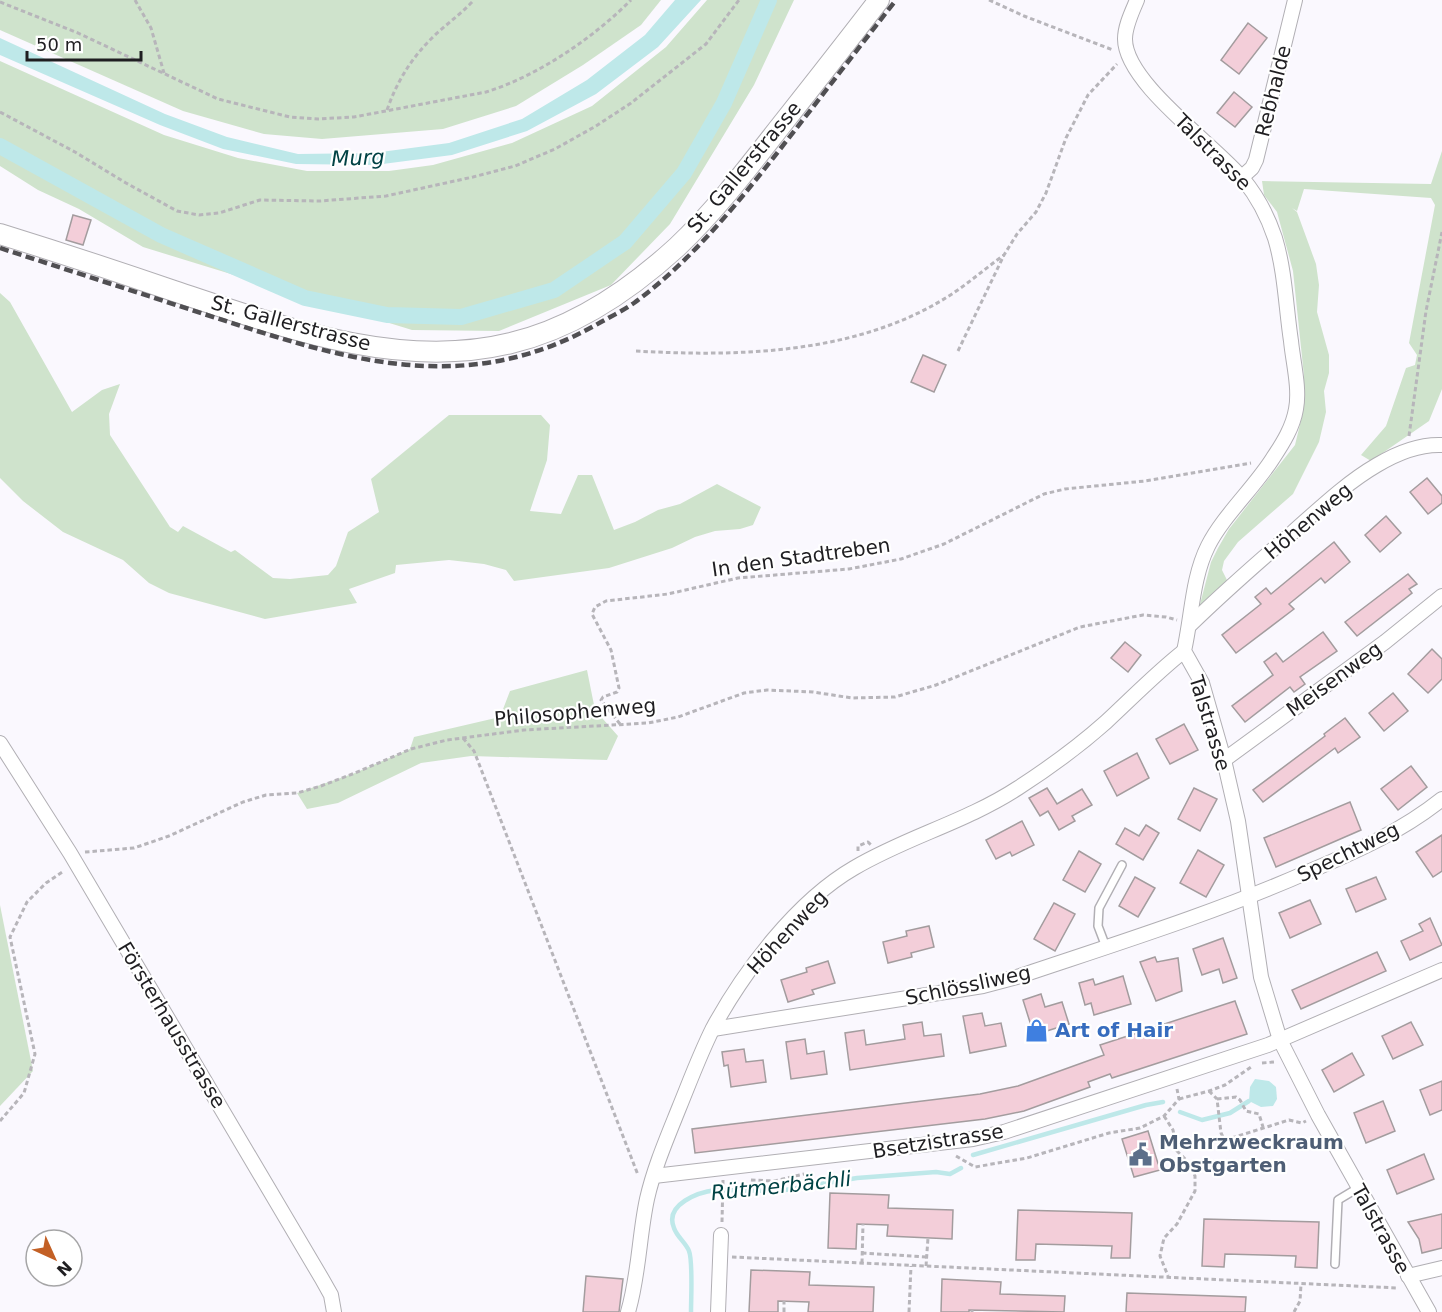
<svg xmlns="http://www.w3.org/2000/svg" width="1442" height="1312" font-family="'DejaVu Sans',sans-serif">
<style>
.green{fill:#cfe3cc}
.water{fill:#bee8e9}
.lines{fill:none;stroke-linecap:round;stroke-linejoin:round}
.stream{stroke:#bee8e9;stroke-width:4.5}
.canal{stroke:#bee8e9;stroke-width:16}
.building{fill:#f3ced9;stroke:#a39c9e;stroke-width:1.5}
.service-casing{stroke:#b1afb4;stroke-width:10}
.minor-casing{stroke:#b1afb4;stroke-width:16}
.secondary-casing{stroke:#b1afb4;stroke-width:22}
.path{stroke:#b7b5ba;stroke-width:3;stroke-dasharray:4.5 3;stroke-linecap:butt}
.service{stroke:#fff;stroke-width:7}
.minor{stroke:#fff;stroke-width:14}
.secondary{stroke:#fff;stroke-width:20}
.rail{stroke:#504f52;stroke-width:4.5;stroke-dasharray:9 4.5;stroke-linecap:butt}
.labels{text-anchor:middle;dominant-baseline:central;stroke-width:4.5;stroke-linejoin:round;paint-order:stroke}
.street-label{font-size:20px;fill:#1f1e21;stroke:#fff}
.shop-label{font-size:20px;font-weight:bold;fill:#366cbe;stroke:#fff;text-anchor:start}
.service-label{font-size:20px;font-weight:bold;fill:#4e5e75;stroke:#fff;text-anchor:start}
.water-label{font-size:21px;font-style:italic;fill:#004244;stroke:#fff}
</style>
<rect width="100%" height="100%" fill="#faf8fe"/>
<!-- green -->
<g class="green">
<path d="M 0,0 L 661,0 L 641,25 L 583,65 L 516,106 L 443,129 L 322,139 L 264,134 L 183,111 L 0,30 Z"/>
<path d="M 707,0 L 794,0 L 754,85 L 670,224 L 611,285 L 499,331 L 412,330 L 143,247 L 79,209 L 38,190 L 0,166 L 0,61 L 164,135 L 238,158 L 307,171 L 389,171 L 433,165 L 512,143 L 592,106 L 666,47 Z"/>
<path d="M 1442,151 L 1442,389 L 1429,421 L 1371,461 L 1361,455 L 1386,426 L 1406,368 L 1415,365 L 1417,355 L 1409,343 L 1435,205 L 1431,198 L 1304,189 L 1297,211 L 1292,208 L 1297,212 L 1316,264 L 1319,285 L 1317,312 L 1329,355 L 1329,373 L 1324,391 L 1326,412 L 1319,442 L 1293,494 L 1238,542 L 1224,561 L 1222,570 L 1228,582 L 1198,612 L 1211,562 L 1218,548 L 1229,529 L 1295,445 L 1303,412 L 1304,376 L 1293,271 L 1277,212 L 1264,195 L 1262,181 L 1431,184 Z"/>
<path d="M 0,293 L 10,302 L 72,412 L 102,390 L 120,384 L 109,414 L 110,435 L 170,527 L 178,532 L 183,526 L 231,552 L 235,550 L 273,578 L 290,579 L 328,575 L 336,566 L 348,532 L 379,512 L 371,479 L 449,415 L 541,415 L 550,425 L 547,460 L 530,511 L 561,514 L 578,475 L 592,475 L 614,530 L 635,522 L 658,510 L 680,504 L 717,484 L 761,507 L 753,525 L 740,529 L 715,531 L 695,537 L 672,548 L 609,568 L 514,581 L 506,570 L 484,564 L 449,560 L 396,565 L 395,573 L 349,589 L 357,603 L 265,619 L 169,593 L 149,583 L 123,560 L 63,532 L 23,501 L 0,478 Z"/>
<path d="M 587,670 L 595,710 L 618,736 L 607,760 L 471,756 L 421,763 L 338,803 L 307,809 L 297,793 L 355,773 L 410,749 L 414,737 L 500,717 L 510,691 Z"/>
<path d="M 0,905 L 33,1071 L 0,1106 Z"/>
</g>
<!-- water -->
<g class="water">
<path d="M 675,0 L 701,0 L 658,47 L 596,94 L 527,131 L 452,155 L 375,165 L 296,164 L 223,149 L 160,125 L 0,55 L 0,38 L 165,114 L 227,137 L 298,154 L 373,153 L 449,143 L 522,119 L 587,80 L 645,35 Z"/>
<path d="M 1255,1079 L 1269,1081 L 1276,1087 L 1277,1099 L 1273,1106 L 1261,1107 L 1249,1101 L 1250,1087 Z"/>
</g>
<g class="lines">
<!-- stream -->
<g class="stream">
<path d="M 1180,1112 L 1202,1120 L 1230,1113 L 1249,1101"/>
<path d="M 973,1155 L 1146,1105 L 1163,1102"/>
<path d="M 691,1312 C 691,1299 693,1261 689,1251 C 686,1243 677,1237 674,1228 C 664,1204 699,1192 716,1190 L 779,1191 L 857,1178 L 936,1172 L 950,1174 L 961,1168"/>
</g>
<!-- canal -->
<path class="canal" d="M 0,146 L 161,235 L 305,298 L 387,315 L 461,317 L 554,290 L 625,242 L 684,173 L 724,103 L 769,0"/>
</g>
<!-- building -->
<g class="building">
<path d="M 1248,23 L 1267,38 L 1239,74 L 1221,60 Z"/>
<path d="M 1234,92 L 1252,107 L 1235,127 L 1217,113 Z"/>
<path d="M 73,215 L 91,220 L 83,245 L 66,240 Z"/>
<path d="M 923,355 L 946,365 L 934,392 L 911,382 Z"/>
<path d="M 1427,478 L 1442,496 L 1442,503 L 1428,514 L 1410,492 Z"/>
<path d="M 1386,516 L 1401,533 L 1380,552 L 1365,535 Z"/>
<path d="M 1334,542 L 1350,562 L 1325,583 L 1321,578 L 1289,604 L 1294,609 L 1236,653 L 1222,635 L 1261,604 L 1255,597 L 1266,588 L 1271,594 Z"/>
<path d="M 1408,574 L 1417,584 L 1409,589 L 1412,593 L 1357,636 L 1345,622 Z"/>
<path d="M 1323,632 L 1337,651 L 1300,677 L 1305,684 L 1294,692 L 1290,687 L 1245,722 L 1232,706 L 1273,675 L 1264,662 L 1276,653 L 1283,662 Z"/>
<path d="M 1125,642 L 1141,655 L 1128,672 L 1111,658 Z"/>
<path d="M 1432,649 L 1442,659 L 1442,679 L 1428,693 L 1408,674 Z"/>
<path d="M 1393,693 L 1408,711 L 1384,731 L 1369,713 Z"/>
<path d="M 1345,718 L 1360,737 L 1338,753 L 1335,748 L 1263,802 L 1253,790 L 1325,736 L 1324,734 Z"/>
<path d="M 1184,724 L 1198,750 L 1170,764 L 1156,739 Z"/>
<path d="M 1137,753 L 1149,778 L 1117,796 L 1104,771 Z"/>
<path d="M 1411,766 L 1427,787 L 1398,810 L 1381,789 Z"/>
<path d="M 1047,788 L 1057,804 L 1082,789 L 1092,805 L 1072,816 L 1075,821 L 1059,830 L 1048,811 L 1040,816 L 1029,798 Z"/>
<path d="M 1194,788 L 1217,799 L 1200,831 L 1178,819 Z"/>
<path d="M 1350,802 L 1361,830 L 1276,867 L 1264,838 Z"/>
<path d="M 1022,821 L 1034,845 L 1012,856 L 1010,852 L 996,859 L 986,840 Z"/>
<path d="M 1146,825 L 1159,833 L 1143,860 L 1116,844 L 1125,828 L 1139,836 Z"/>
<path d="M 1442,835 L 1442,871 L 1433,877 L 1416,852 Z"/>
<path d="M 1198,850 L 1224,865 L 1206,897 L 1180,883 Z"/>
<path d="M 1079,851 L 1101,864 L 1085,892 L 1063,880 Z"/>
<path d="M 1135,877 L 1155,888 L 1138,917 L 1119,906 Z"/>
<path d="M 1376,877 L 1386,899 L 1356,912 L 1346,889 Z"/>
<path d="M 1310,900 L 1321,924 L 1290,938 L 1279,913 Z"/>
<path d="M 1054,903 L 1075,914 L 1055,951 L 1034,939 Z"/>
<path d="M 1430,918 L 1442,945 L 1410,960 L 1401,941 L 1423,931 L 1419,924 Z"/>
<path d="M 929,926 L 934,947 L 911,953 L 912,957 L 888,963 L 883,942 L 907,936 L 906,931 Z"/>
<path d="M 1223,938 L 1237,978 L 1223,983 L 1219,969 L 1202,975 L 1193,949 Z"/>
<path d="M 1377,952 L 1386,971 L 1301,1009 L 1292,990 Z"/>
<path d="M 1155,957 L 1157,962 L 1178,958 L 1182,991 L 1156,1001 L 1140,962 Z"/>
<path d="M 828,961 L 835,983 L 812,990 L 814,994 L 788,1002 L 781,980 L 807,972 L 806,968 Z"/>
<path d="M 1123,976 L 1131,1004 L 1094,1015 L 1091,1003 L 1085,1005 L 1079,983 L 1093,979 L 1095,985 Z"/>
<path d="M 1041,994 L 1045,1007 L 1062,1002 L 1069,1024 L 1034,1035 L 1023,1000 Z"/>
<path d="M 1235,1001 L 1247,1034 L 1112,1078 L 1110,1074 L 1088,1082 L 1090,1087 L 1024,1111 L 985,1119 L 695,1153 L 692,1129 L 980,1094 L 1018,1086 L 1104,1055 L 1100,1045 Z"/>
<path d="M 982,1013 L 985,1026 L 1001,1023 L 1006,1046 L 970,1053 L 963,1016 Z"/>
<path d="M 922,1022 L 924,1036 L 941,1034 L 944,1056 L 850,1070 L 845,1033 L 864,1030 L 866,1045 L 905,1039 L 903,1025 Z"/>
<path d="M 1411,1022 L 1423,1045 L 1393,1059 L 1382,1036 Z"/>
<path d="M 805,1039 L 807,1054 L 824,1051 L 827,1074 L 791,1079 L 786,1042 Z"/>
<path d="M 744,1049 L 746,1062 L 763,1060 L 766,1082 L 731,1087 L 728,1065 L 724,1066 L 722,1052 Z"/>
<path d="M 1352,1053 L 1364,1075 L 1334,1092 L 1322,1070 Z"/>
<path d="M 1442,1081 L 1442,1110 L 1430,1115 L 1420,1090 Z"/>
<path d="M 1383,1101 L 1395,1131 L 1366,1143 L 1354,1113 Z"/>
<path d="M 1148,1131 L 1160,1170 L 1134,1177 L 1122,1139 Z"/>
<path d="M 1424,1154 L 1434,1179 L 1397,1194 L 1387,1170 Z"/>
<path d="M 830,1193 L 889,1195 L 888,1208 L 953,1210 L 952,1239 L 887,1236 L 888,1225 L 857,1224 L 856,1249 L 828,1248 Z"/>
<path d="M 1018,1210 L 1132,1213 L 1130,1258 L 1111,1258 L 1112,1246 L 1036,1244 L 1035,1260 L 1016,1260 Z"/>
<path d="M 1442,1214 L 1442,1248 L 1422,1253 L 1419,1239 L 1408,1222 Z"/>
<path d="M 1204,1219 L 1319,1222 L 1317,1268 L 1295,1267 L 1296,1256 L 1225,1254 L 1224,1267 L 1202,1266 Z"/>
<path d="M 751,1270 L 810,1272 L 809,1285 L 874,1287 L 873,1312 L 808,1312 L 809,1302 L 778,1301 L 778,1312 L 749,1312 Z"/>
<path d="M 586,1276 L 623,1279 L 619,1312 L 583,1312 Z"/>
<path d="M 942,1279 L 1001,1282 L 1000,1294 L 1065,1296 L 1064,1312 L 969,1310 L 969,1312 L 941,1312 Z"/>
<path d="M 1127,1293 L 1246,1297 L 1245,1312 L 1126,1312 Z"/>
</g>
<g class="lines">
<defs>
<g id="service">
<path d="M 1106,947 L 1098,926 L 1099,908 L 1122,865"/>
<path d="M 1335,1264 L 1338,1200 L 1358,1188"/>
</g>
<g id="minor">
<path d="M 1137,0 C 1132,12 1125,26 1125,39 C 1125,83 1215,145 1243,179 C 1257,196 1268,217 1275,238 C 1285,271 1286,308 1291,341 C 1293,362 1300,388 1296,409 C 1293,427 1283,443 1273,458 C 1255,487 1223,516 1208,546 C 1192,578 1192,616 1184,651 L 1202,683 L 1224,760 L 1238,821 L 1261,977 L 1280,1040 L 1318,1115 L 1429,1312"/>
<path d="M 1242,177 L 1252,168 L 1256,160 L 1295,0"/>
<path d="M 1190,625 C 1223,593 1257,563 1292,533 C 1319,509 1346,483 1377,465 C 1397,453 1419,444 1442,445"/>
<path d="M 0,743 L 70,853 L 322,1279 L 331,1295 L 334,1312"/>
<path d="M 1224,760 L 1385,642 L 1442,596"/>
<path d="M 713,1029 L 983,986 L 1017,977 C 1115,944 1215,913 1310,871 C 1357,851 1402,831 1442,799"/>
<path d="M 654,1176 L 973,1139 L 1004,1132 L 1268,1045 L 1442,970"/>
<path d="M 1408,1276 L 1442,1268"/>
<path d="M 628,1312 C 639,1275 639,1236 647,1199 C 654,1168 667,1138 679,1108 C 690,1081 700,1054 713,1028 C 744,971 797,901 854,868 C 906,837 966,822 1018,788 C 1049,768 1079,746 1106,722 C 1132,698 1156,673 1184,651"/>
<path d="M 718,1312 L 721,1235"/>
</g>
<path id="secondary" d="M 0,234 C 58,252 116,271 174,291 C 280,326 398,371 511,343 C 574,328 630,290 677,247 C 715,211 747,169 779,128 C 813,85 846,43 879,0"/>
</defs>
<!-- service casing -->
<use href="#service" class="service-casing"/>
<!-- minor casing -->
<use href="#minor" class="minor-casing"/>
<!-- secondary casing -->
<use href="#secondary" class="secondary-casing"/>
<!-- path -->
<g class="path">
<path d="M 135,0 L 151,28 L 164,73"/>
<path d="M 989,0 L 1024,16 L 1113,50"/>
<path d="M 0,2 L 78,33 L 218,99 L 290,117 L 318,119 L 354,117 L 486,92 C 538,76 593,38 631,0"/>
<path d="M 387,110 C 397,81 412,57 435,35 C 448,23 462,13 474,0"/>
<path d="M 0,112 L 75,152 L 126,183 L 177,211 L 199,215 L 219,213 L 260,200 L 320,201 L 386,196 L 473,177 L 515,166 L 555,149 L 596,126 L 631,103 L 706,44 L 739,0"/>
<path d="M 636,351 C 741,357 860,354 952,294 C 970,282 986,268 1004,255"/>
<path d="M 958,351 L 1004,255 L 1017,234 L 1036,212 L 1046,193 L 1066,138 L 1088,95 L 1117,64"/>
<path d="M 1409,436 L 1426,311 L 1442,232"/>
<path d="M 620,724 L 601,700 L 603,697 L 617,692 L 619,688 L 611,650 L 592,614 L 595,607 L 606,601 L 668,594 L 738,578 L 849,569 L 901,559 L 944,544 L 1044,494 L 1065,489 L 1145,481 L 1251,463"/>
<path d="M 463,738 L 474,751 L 638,1175"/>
<path d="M 858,851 L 858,846 L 868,842 L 871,845"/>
<path d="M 85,852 L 134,848 L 169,836 L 243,802 L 266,795 L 297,793 L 321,786 L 355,773 L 411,749 L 447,740 L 524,730 L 648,723 L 678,717 L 744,693 L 767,690 L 813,692 L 852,698 L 895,697 L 936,685 L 1080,627 L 1143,615 L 1166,617 L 1177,620"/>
<path d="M 1262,1063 L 1274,1062"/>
<path d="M 1209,1091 L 1217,1099 L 1221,1133 L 1224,1139 L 1235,1137 L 1289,1120 L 1302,1123 L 1306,1121"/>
<path d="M 1179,1099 L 1209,1091 L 1225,1085 L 1251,1067"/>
<path d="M 1217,1099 L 1236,1097 L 1240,1100 L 1246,1111 L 1259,1114 L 1263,1127"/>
<path d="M 1164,1116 L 1173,1130 L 1177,1151 L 1188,1162 L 1195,1176 L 1195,1191 L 1177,1224 L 1164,1238 L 1160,1256 L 1168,1276"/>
<path d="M 0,1121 L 24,1093 L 35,1054 L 10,937 L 27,902 L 46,883 L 64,871"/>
<path d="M 956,1156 L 975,1167 L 1027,1158 L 1109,1133 L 1140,1128 L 1164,1116 L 1179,1099 L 1177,1089"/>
<path d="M 751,1180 L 774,1181 L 804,1174"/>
<path d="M 722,1222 L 723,1180"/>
<path d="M 862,1253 L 927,1257"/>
<path d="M 732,1257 L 1398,1288"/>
<path d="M 862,1263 L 863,1224"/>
<path d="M 926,1266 L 928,1238"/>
<path d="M 784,1312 L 784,1301"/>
<path d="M 909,1312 L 911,1266"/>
<path d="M 972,1312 L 972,1310"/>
<path d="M 1294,1312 L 1300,1301 L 1301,1284"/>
</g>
<!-- service -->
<use href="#service" class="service"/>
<!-- minor -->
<use href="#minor" class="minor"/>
<!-- secondary -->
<use href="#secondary" class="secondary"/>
<!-- rail -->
<path class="rail" d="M 0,248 C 68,270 136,292 204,314 C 343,359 465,401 601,322 C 612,316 624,310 634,303 C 694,259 742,198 788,139 C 824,93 860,46 896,0"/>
</g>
<!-- icons -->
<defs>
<symbol id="shop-bare" viewBox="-9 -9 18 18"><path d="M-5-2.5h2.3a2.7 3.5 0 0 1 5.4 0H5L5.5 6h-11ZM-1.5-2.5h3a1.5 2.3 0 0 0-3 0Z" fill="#3f7fe0" stroke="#fff" stroke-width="2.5" paint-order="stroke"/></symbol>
<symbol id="civic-bare" viewBox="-9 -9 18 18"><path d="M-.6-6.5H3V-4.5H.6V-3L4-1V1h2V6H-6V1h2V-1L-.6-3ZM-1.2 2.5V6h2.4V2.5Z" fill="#5c6f8a" stroke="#fff" stroke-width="2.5" paint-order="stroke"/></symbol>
</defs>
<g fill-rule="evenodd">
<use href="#shop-bare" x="1020" y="1014" width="33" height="33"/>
<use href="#civic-bare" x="1124" y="1138" width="33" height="33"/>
</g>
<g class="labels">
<!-- street labels -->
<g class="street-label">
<text transform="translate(1273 91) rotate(-76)">Rebhalde</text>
<text transform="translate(1213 152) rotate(45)">Talstrasse</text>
<text transform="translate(744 167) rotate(-50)">St. Gallerstrasse</text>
<text transform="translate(291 323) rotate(15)">St. Gallerstrasse</text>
<text transform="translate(1308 521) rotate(-40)">Höhenweg</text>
<text transform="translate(801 557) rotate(-8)">In den Stadtreben</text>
<text transform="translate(1334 679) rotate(-36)">Meisenweg</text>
<text transform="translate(575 712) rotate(-5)">Philosophenweg</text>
<text transform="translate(1210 723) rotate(73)">Talstrasse</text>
<text transform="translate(1348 852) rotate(-26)">Spechtweg</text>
<text transform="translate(787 932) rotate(-47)">Höhenweg</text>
<text transform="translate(968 985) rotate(-12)">Schlössliweg</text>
<text transform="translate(172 1025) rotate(59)">Försterhausstrasse</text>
<text transform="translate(938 1141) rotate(-9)">Bsetzistrasse</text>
<text transform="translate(1381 1229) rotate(61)">Talstrasse</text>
</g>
<!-- shop labels -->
<g class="shop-label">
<text x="1055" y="1030">Art of Hair</text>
</g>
<!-- service labels -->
<g class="service-label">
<text x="1159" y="1142">Mehrzweckraum<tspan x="1159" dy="23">Obstgarten</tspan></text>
</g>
<!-- water labels -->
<g class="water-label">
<text transform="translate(358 158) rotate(-2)">Murg</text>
<text transform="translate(781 1186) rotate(-6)">Rütmerbächli</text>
</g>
</g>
<!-- north arrow -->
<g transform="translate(54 1258) rotate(135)"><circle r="28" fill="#ffffff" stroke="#a5a5a6" stroke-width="1.5"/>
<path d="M0-4.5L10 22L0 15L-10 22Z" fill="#c36025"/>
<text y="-9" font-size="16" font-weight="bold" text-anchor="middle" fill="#1f1e21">N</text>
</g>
<!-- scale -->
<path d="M27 51v9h114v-9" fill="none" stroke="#1f1e21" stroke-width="3"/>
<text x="36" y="51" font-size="18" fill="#1f1e21" stroke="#ffffff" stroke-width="4.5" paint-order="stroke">50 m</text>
</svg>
